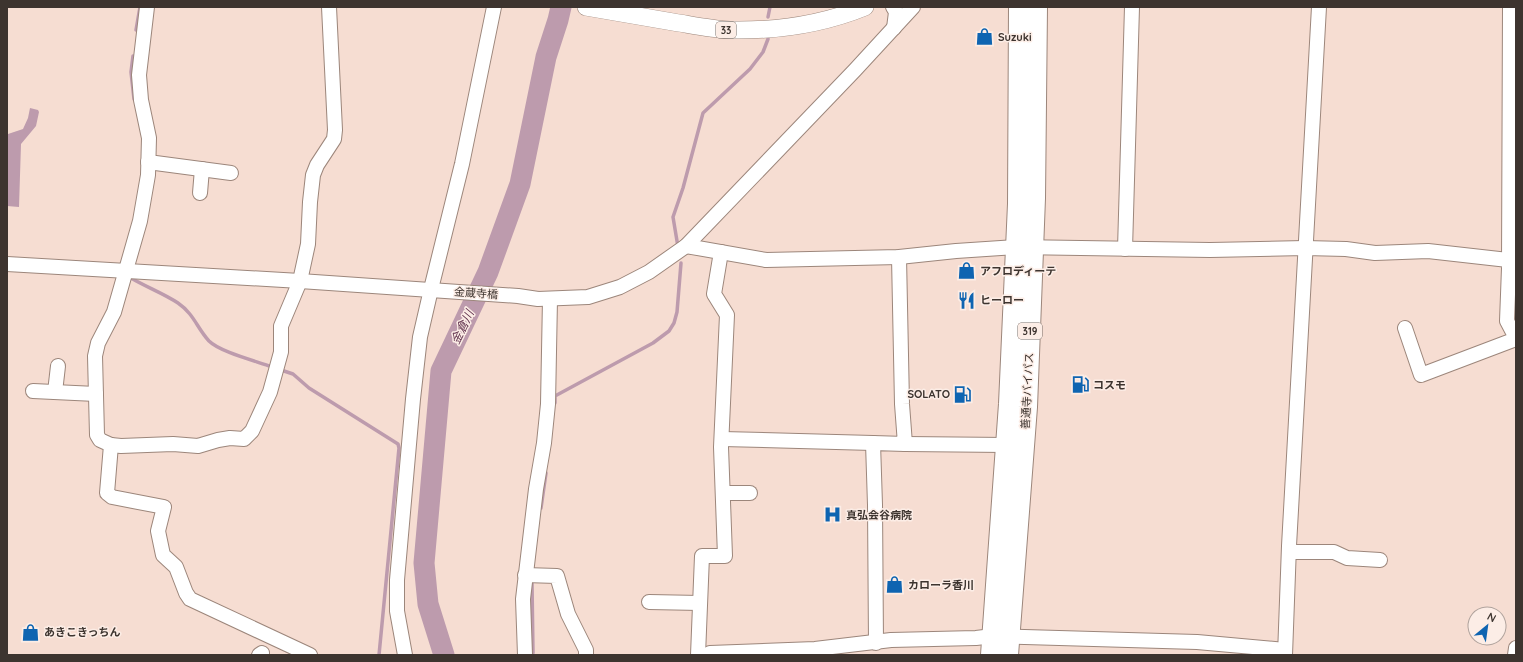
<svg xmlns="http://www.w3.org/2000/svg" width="1523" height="662" font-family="Quicksand,'Noto Sans JP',sans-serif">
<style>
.water{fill:#bd9bad}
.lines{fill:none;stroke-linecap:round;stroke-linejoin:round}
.stream{stroke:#bd9bad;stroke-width:3.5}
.river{stroke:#bd9bad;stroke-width:21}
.minor-casing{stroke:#9c867b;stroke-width:16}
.major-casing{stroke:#9c867b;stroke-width:18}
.highway-casing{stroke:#9c867b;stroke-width:22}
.minor{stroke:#fff;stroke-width:14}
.major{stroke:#fff;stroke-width:17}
.highway{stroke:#fff;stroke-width:20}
.labels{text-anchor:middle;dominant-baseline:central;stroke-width:3;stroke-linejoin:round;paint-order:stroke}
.shield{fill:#fcede6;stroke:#766c66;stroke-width:1}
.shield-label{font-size:10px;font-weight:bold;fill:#3d342f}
.poi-label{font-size:11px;font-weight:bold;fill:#3d342f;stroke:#fcede6;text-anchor:start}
.street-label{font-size:11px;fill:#3d342f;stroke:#fcede6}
.water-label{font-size:12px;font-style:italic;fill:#60314d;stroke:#fcede6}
</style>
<rect width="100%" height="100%" fill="#f6ddd2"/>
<!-- water -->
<path class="water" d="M 30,108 L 38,110 L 39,112 L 36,126 L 21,144 L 19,207 L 7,206 L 8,134 L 23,129 L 28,118 Z"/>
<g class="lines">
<!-- stream -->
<g class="stream">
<path d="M 768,17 L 770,7"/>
<path d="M 136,30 L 140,7"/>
<path d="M 133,56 L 131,72 L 134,99"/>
<path d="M 678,247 L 673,217 L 683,188 L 703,113 L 750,69 L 763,52 L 768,39"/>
<path d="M 131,278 C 146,287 163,293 178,303 C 194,314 197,328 209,341 C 220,352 256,361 272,367"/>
<path d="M 281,370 L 293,374 L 309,388 L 398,444 L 399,448 L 379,655"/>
<path d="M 555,403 L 555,396 L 653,343 L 669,331 L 674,323 L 677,312 L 681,263"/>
<path d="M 541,508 L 546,473"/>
<path d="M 532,582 L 533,653"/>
</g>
<!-- river -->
<path class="river" d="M 444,655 L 428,604 L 424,563 L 441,371 L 488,272 L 520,184 L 546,57 L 558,20 L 561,7"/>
<defs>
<g id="minor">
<path d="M 147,7 L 139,75 L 141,100 L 149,138 L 148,175 L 140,221 L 114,312 L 98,343 L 95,356 L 97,435 L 100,440 L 111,445 L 107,493 L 112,497 L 164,507 L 158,531 L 163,555 L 176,567 L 186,593 L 190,599 L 310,655"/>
<path d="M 893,7 L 896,12 L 894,28"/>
<path d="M 1510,7 L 1509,268 L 1507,321 L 1516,338"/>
<path d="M 148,162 L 231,173"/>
<path d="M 200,193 L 202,169"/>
<path d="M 686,246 L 766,260 L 899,257 L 956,251 L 1016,247 L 1210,250 L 1305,248 L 1346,249 L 1375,253 L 1428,251 L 1508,260 L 1509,268"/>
<path d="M 1125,249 L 1132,7"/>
<path d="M 7,264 L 300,281 L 518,296 L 538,299 L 588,297 L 620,287 L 649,272 L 686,246 L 855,70 L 913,7"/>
<path d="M 1405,328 L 1421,375 L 1516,339"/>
<path d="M 33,391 L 96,394"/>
<path d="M 55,392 L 58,366"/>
<path d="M 722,439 L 873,443"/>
<path d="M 905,444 L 1006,445"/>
<path d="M 111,445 L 121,446 L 173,444 L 198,446 L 218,440 L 230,438 L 244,439 L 252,431 L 270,392 L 281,352 L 281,326 L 300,281 L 308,244 L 310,202 L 313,175 L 317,165 L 334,139 L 335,130 L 329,7"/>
<path d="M 723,493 L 750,493"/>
<path d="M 1289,552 L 1334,552 L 1347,558 L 1380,560"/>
<path d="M 525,575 L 557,576 L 568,614 L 586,650 L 586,655"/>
<path d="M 649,602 L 700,603"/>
<path d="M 876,643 L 875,505 L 873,443 L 905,444 L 902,404 L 899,257"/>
<path d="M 259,655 L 262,653"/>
<path d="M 405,655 L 397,611 L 397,580 L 413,399 L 420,337 L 432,285 L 462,164 L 494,7"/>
<path d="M 525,655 L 523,599 L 536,489 L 544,443 L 548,404 L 550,299"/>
<path d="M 698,655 L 702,556 L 725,556 L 721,447 L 727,315 L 714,294 L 721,252"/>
<path d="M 706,655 L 710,653 L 815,649 L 891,640 L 976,638 L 993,636 L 1197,642 L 1285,650"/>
<path d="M 1285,655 L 1289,546 L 1319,7"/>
<path d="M 1515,655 L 1516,648"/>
</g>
<path id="major" d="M 586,7 C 615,12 644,17 673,22 C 692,25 711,29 730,30 C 776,31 823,24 865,7"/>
<g id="highway">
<path d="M 991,655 L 1009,404 L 1018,204 L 1019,7"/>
<path d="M 1008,655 L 1027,407 L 1035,198 L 1037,7"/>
</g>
</defs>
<!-- minor casing -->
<use href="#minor" class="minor-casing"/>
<!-- major casing -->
<use href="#major" class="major-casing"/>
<!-- highway casing -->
<use href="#highway" class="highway-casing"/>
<!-- minor -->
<use href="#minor" class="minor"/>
<!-- major -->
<use href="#major" class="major"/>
<!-- highway -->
<use href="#highway" class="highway"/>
</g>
<!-- icons -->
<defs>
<symbol id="shop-bare" viewBox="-9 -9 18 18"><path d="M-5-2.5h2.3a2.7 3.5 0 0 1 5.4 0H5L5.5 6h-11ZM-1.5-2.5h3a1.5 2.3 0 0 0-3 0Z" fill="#0e64b1" stroke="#fcede6" stroke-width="2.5" paint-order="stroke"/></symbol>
<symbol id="restaurant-bare" viewBox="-9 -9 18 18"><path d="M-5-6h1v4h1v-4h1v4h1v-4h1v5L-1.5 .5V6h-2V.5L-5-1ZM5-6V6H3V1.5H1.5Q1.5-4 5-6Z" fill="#0e64b1" stroke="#fcede6" stroke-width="2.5" paint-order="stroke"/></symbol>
<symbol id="fuel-bare" viewBox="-9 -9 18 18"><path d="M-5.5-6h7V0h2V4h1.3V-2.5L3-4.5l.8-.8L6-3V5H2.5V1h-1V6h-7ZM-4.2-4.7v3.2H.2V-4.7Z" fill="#0e64b1" stroke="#fcede6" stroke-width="2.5" paint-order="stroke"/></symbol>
<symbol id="hospital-bare" viewBox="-9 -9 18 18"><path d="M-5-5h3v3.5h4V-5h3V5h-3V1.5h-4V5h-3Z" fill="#0e64b1" stroke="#fcede6" stroke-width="2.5" paint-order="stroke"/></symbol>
</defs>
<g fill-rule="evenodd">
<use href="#shop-bare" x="972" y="24" width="25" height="25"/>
<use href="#shop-bare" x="954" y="258" width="25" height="25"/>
<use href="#restaurant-bare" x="954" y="288" width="25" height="25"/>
<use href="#fuel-bare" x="1068" y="372" width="25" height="25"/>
<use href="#fuel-bare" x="950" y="382" width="25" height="25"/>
<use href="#hospital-bare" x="820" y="502" width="25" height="25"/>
<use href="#shop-bare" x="882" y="572" width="25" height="25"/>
<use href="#shop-bare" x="18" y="620" width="25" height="25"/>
</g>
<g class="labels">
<!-- shield labels -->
<g class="shield">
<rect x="716" y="22" width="20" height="16" rx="3"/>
<rect x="1018" y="323" width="24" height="16" rx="3"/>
</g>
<g class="shield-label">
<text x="726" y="30">33</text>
<text x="1030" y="331">319</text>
</g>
<!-- poi labels -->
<g class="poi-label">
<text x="998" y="37">Suzuki</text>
<text x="980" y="271">アフロディーテ</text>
<text x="980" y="300">ヒーロー</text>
<text x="1093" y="385">コスモ</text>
<text x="950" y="394" text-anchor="end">SOLATO</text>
<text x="846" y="515">真弘会谷病院</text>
<text x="908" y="585">カローラ香川</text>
<text x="44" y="632">あきこきっちん</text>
</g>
<!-- street labels -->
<g class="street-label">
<text transform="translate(476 293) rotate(4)">金蔵寺橋</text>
<text transform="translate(1027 391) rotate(-87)">善通寺バイパス</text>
</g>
<!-- water labels -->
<g class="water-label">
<text transform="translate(462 327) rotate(-64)">金倉川</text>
</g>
</g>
<!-- border -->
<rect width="1523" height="662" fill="none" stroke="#3d342f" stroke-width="16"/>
<!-- north arrow -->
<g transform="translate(1487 626) rotate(29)"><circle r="19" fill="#fcede6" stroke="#b0a39d"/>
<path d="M0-3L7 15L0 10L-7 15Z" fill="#0e64b1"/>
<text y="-6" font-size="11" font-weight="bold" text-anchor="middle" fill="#3d342f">N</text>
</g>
</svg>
